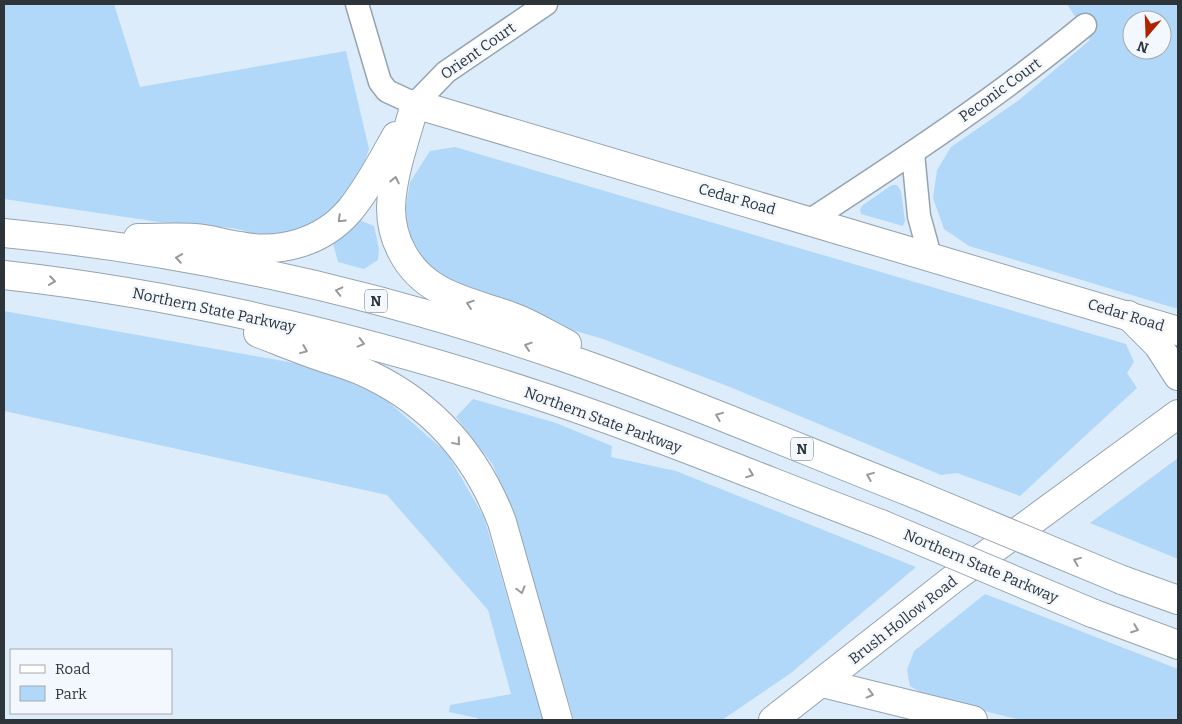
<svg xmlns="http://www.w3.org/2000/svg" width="1182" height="724" font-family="Bitter,serif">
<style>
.green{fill:#b1d8f9;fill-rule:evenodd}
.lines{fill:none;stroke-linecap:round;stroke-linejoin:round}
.minor-casing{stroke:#95a4b0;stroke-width:25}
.tertiary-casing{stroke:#95a4b0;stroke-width:30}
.secondary-casing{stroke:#95a4b0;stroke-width:30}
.motorway-casing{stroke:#95a4b0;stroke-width:30}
.minor{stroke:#fff;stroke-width:22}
.tertiary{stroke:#fff;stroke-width:28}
.secondary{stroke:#fff;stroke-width:28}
.motorway{stroke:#fff;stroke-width:28}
.motorway-bridge-casing{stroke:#95a4b0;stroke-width:30;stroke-linecap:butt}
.motorway-bridge{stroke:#fff;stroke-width:28}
.oneway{stroke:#969a9c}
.labels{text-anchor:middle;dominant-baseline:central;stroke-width:5;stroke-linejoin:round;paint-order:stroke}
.shield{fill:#f2f8fe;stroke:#697075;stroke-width:1}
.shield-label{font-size:14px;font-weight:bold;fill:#2e353a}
.street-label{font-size:15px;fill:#2e353a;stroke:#f2f8fe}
</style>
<rect width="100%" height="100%" fill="#dcecfa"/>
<!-- green -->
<g class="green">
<path d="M 4,4 L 114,4 L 140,87 L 346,51 L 369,149 L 355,191 L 329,221 L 290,241 L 232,228 L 159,222 L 4,199 Z"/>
<path d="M 1067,4 L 1178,4 L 1178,309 L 969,246 L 944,229 L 933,198 L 937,170 L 951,147 L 1019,100 L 1090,40 ZM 1132,20 L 1162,20 L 1162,50 L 1132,50 Z"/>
<path d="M 455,147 L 1126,344 L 1134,362 L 1127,373 L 1137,388 L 1020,496 L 957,473 L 941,475 L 730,387 L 603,339 L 478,302 L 446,285 L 417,256 L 404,218 L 410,182 L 430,151 Z"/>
<path d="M 892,185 L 897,185 L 901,191 L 905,221 L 903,226 L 861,214 L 860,209 L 863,205 Z"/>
<path d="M 357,219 L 374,226 L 379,249 L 378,260 L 364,269 L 338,262 L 333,243 Z"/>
<path d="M 4,311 L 316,367 L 384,398 L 447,453 L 484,517 L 543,720 L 479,720 L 477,718 L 449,712 L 450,705 L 511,694 L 488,610 L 387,495 L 4,411 Z"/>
<path d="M 473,399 L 556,423 L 612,446 L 611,457 L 676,471 L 916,567 L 791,673 L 722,720 L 574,720 L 518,532 L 493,465 L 456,417 Z"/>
<path d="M 1178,458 L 1178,559 L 1090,523 Z"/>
<path d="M 985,594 L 1178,669 L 1178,720 L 1021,720 L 930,698 L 910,686 L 907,670 L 914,651 Z"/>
</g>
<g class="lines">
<defs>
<g id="minor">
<path d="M 357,4 L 380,82 L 387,91 L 415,104 L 446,72 L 546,4"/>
<path d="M 913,153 L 919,216 L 930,256"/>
<path d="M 809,221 C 904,159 998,97 1085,25"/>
</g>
<path id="tertiary" d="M 415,104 L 1178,331"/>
<g id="secondary">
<path d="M 1128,315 L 1158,345 L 1178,376"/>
<path d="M 773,720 L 953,579 L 1178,414"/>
</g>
<g id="motorway">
<path d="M 415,104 C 406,138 392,173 391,208 C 391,223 395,239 402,252 C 425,296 470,301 513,317 C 532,324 549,335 567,344"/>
<path d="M 4,233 C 193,251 383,295 563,357 C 682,398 798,448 915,494"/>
<path d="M 138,238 C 157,238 176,237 195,238 C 210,239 225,244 240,246 C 280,254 323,242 350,210 C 368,188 382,161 396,136"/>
<path d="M 4,275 C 185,295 364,338 537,395 C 653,433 767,481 881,524"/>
<path d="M 258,333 C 277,340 296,348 316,355 C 330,360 345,364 359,370 C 429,400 475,451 502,522 L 558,720"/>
<path d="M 1122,580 L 1178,600"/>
<path d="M 1092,613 L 1178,645"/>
<path d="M 822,683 L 973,720"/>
</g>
</defs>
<!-- minor casing -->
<use href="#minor" class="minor-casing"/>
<!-- tertiary casing -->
<use href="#tertiary" class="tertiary-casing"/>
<!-- secondary casing -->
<use href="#secondary" class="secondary-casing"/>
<!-- motorway casing -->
<use href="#motorway" class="motorway-casing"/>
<!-- minor -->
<use href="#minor" class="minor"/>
<!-- tertiary -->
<use href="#tertiary" class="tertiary"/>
<!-- secondary -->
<use href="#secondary" class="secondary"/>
<!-- motorway -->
<use href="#motorway" class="motorway"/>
<defs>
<g id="motorway-bridge">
<path d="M 915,494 L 1122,580"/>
<path d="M 881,524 L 1092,613"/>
</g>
</defs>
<!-- motorway-bridge casing -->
<use href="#motorway-bridge" class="motorway-bridge-casing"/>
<!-- motorway-bridge -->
<use href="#motorway-bridge" class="motorway-bridge"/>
</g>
<!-- one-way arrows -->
<defs><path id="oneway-chevron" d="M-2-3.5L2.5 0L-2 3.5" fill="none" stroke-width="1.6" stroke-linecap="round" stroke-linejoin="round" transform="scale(1.25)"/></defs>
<g class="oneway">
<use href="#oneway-chevron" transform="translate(395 180) rotate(-78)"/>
<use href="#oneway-chevron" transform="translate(341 219) rotate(136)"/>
<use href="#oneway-chevron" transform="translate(179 258) rotate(-171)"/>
<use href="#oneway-chevron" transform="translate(52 281) rotate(8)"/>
<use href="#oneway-chevron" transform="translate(339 291) rotate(-167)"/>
<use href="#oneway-chevron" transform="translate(470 304) rotate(-161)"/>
<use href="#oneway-chevron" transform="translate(361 343) rotate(15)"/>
<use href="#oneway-chevron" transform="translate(528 346) rotate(-162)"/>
<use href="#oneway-chevron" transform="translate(304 350) rotate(22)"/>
<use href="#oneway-chevron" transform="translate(719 416) rotate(-158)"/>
<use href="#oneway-chevron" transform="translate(457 442) rotate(50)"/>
<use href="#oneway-chevron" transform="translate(750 474) rotate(21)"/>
<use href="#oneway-chevron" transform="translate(870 476) rotate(-158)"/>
<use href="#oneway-chevron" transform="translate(1077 561) rotate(-158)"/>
<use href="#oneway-chevron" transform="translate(521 590) rotate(74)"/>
<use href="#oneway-chevron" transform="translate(1135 629) rotate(21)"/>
<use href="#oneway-chevron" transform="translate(870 694) rotate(14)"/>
</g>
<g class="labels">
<!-- shield labels -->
<g class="shield">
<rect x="365" y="289.5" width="22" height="23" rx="4"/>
<rect x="791" y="437.5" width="22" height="23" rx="4"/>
</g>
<g class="shield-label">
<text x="376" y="301">N</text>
<text x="802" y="449">N</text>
</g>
<!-- street labels -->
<g class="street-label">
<text transform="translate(478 51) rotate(-35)">Orient Court</text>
<text transform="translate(1000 90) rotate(-36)">Peconic Court</text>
<text transform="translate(737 199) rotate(16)">Cedar Road</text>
<text transform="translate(214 310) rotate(12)">Northern State Parkway</text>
<text transform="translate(1126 315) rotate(17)">Cedar Road</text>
<text transform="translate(603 420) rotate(20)">Northern State Parkway</text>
<text transform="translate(981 566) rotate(23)">Northern State Parkway</text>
<text transform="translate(903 620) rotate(-38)">Brush Hollow Road</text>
</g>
</g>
<!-- border -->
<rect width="1182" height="724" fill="none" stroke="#2e353a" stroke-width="10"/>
<!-- legend -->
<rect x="10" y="649" width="162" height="65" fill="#f2f8fe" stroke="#a4aab0"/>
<rect x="20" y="665" width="25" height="8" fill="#ffffff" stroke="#a4aab0"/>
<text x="55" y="674" font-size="15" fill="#2e353a">Road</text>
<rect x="20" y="686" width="25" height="15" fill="#b1d8f9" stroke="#a4aab0"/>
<text x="55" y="699" font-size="15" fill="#2e353a">Park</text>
<!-- north arrow -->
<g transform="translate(1147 35) rotate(199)"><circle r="24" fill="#f2f8fe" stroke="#a4aab0"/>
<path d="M0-4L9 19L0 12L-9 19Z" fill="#af2300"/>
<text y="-8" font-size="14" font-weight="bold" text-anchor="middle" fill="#2e353a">N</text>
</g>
</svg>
